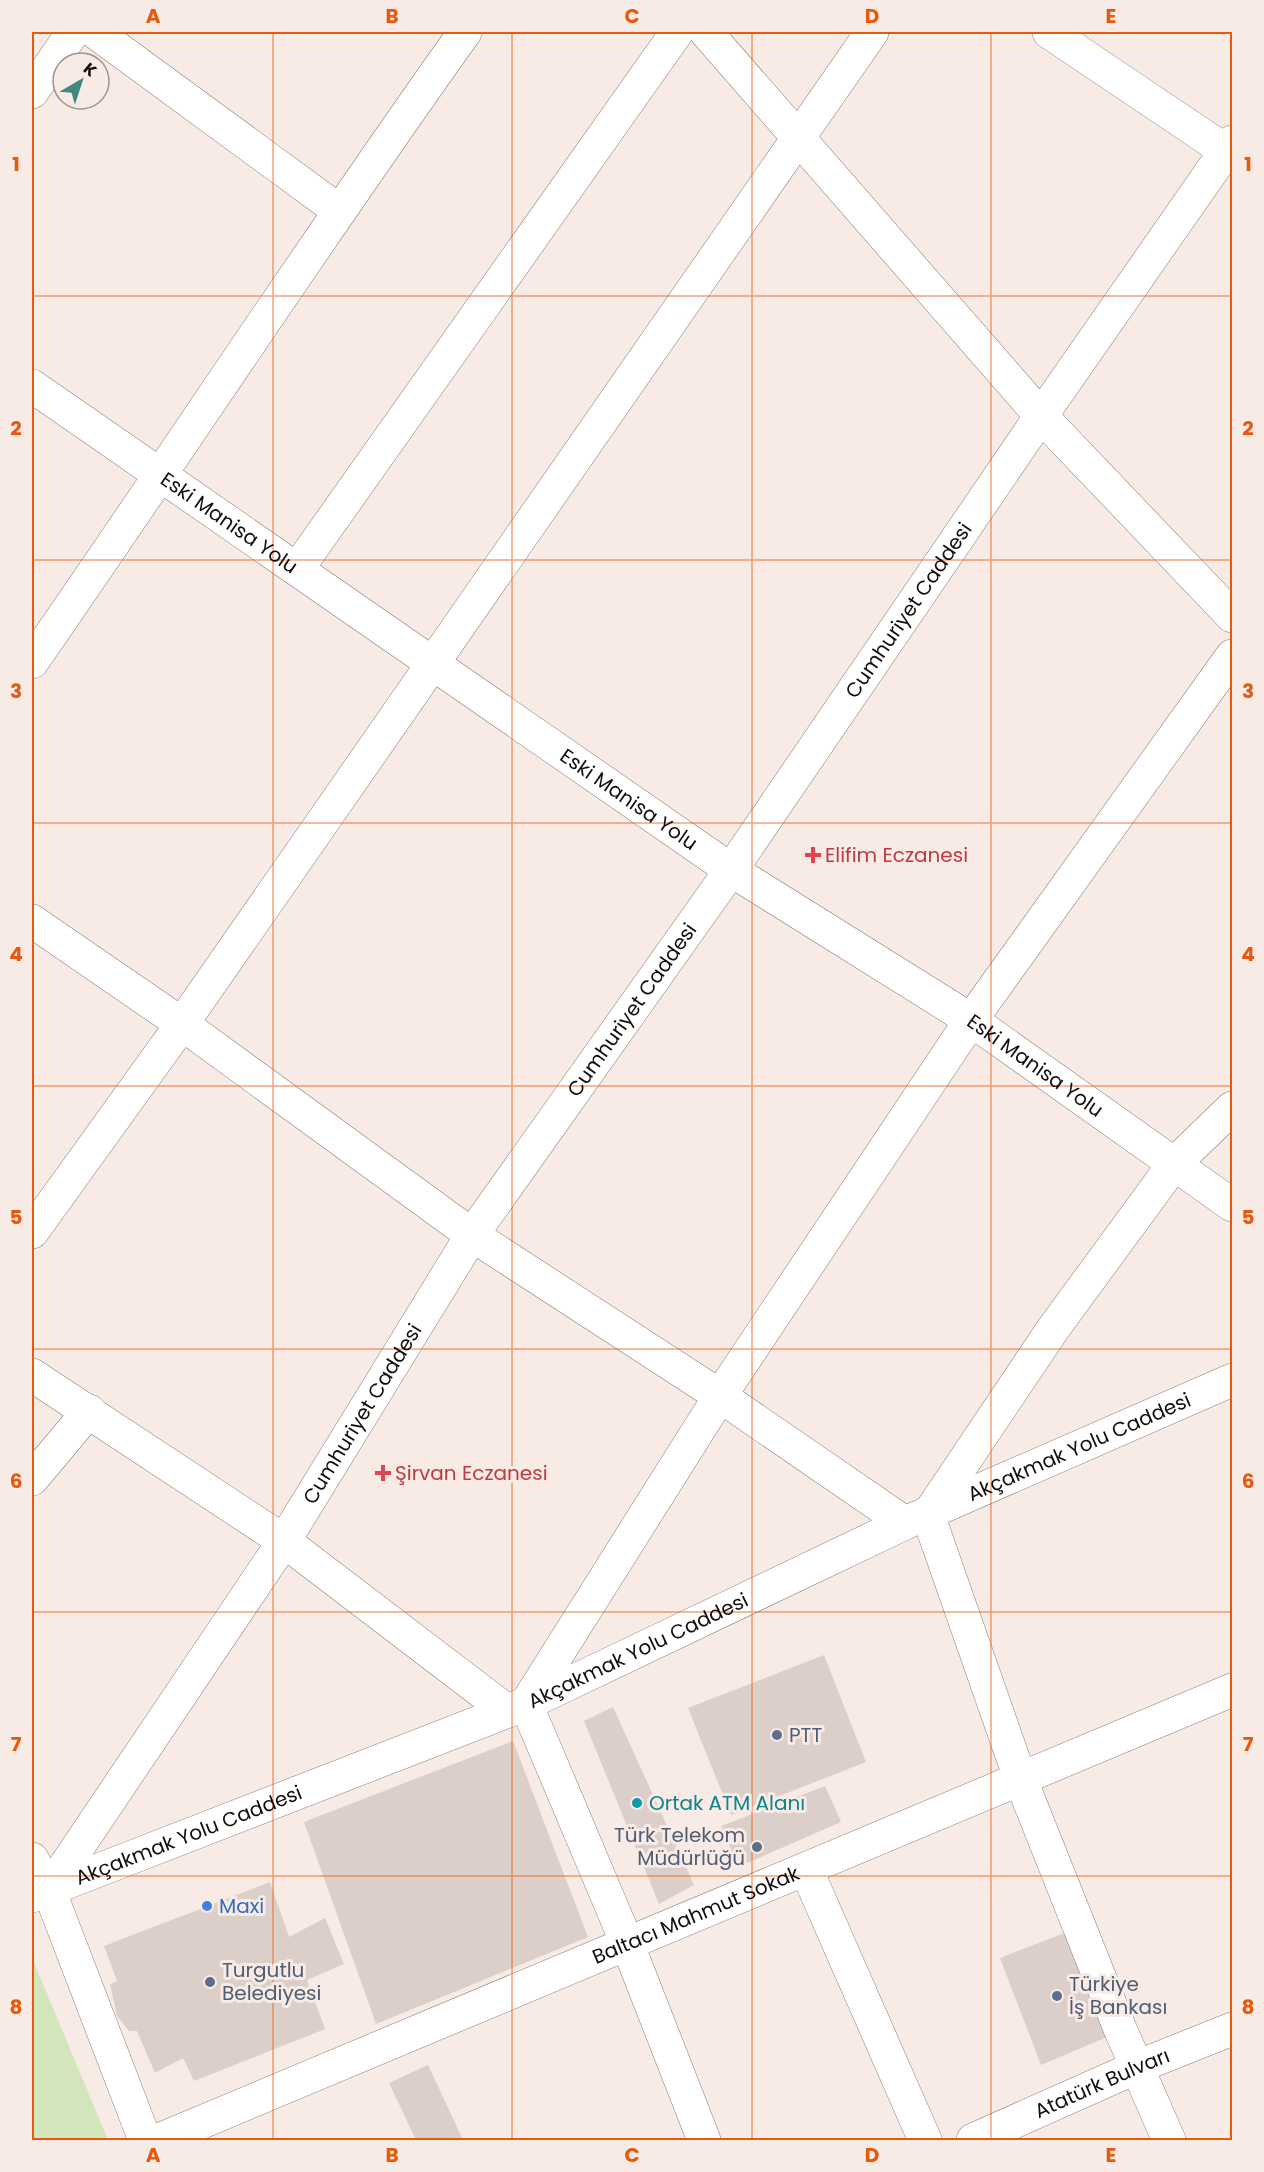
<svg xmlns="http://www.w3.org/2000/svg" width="1264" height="2172" font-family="Poppins,sans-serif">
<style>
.green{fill:#d2e5bb}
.building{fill:#dccfc9}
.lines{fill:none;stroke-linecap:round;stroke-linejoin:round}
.minor-casing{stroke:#8b7e79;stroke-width:34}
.tertiary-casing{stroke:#8b7e79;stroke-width:34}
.secondary-casing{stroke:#8b7e79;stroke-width:34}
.minor{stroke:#fff;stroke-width:33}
.tertiary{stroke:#fff;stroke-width:33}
.secondary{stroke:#fff;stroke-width:33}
.grid{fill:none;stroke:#e8590c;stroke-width:1.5;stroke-opacity:0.55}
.health-dot{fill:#e0444e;stroke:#f8eae4;stroke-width:2}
.service-dot{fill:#5c6f8a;stroke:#f8eae4;stroke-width:2}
.culture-dot{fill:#0f9aa8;stroke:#f8eae4;stroke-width:2}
.shop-dot{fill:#3f7fe0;stroke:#f8eae4;stroke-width:2}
.labels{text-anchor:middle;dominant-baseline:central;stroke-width:6;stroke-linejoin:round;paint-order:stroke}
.street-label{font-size:20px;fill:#130e0c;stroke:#f8eae4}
.health-label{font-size:20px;fill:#be3a42;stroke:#f8eae4;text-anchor:start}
.service-label{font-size:20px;fill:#4e5e75;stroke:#f8eae4;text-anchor:start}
.culture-label{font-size:20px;fill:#0d838f;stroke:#f8eae4;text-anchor:start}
.shop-label{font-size:20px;fill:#366cbe;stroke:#f8eae4;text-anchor:start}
.neatline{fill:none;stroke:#e8590c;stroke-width:2}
.grid-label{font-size:20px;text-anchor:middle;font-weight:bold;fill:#e8590c}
</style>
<rect width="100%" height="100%" fill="#f8eae4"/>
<!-- green -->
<path class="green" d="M 32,1958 L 108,2140 L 32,2140 Z"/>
<!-- building -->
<g class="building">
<path d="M 824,1655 L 866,1762 L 731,1815 L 688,1708 Z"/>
<path d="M 613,1707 L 694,1885 L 659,1904 L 584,1721 Z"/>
<path d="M 513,1741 L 588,1937 L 376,2024 L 304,1822 Z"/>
<path d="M 825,1786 L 841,1822 L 738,1867 L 721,1826 Z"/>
<path d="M 270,1882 L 289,1937 L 325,1918 L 344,1964 L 307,1980 L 325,2029 L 194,2081 L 183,2058 L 155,2073 L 137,2031 L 129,2031 L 117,2016 L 110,1984 L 117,1981 L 104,1946 Z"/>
<path d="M 1075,1929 L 1114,2034 L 1041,2065 L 1000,1958 Z"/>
<path d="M 428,2065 L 463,2140 L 416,2140 L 389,2083 Z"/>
</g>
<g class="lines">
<defs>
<g id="minor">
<path d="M 95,32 L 338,210"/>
<path d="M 706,32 L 1041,416 L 1232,616"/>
<path d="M 1049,32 L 1226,151"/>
<path d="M 32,92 L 73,32"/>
<path d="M 298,568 L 677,32"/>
<path d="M 32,662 C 177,453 317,239 465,32"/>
<path d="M 32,921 L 182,1024 L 472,1235 L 720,1396 L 905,1523"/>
<path d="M 32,1232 L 182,1024 L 872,32"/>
<path d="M 32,1375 L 284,1541 L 507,1711"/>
<path d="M 32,1479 L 89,1411"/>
<path d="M 806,1869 L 925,2140"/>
<path id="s1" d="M 159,2140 L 1232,1690"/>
<path d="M 704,2140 L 627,1943 L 526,1704 L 720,1396 L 971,1020 L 1232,656"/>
<path d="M 1169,2140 L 1121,2031 L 1020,1778 L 928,1515 L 1053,1329 L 1174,1164 L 1232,1108"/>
</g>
<g id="tertiary">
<path d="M 32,1859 L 49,1890 L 145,2140"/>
<path id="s2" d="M 32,1896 L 526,1704 L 905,1523 L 1232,1380"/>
</g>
<g id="secondary">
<path id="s3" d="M 32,386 L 731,870 L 971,1020 L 1232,1205"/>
<path id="s4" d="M 49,1890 L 284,1541 L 472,1235 L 731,870 L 1041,416 L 1232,142"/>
<path id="s5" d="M 973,2140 L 1137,2067 L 1232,2029"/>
</g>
</defs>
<!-- minor casing -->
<use href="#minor" class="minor-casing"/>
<!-- tertiary casing -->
<use href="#tertiary" class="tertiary-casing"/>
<!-- secondary casing -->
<use href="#secondary" class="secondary-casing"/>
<!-- minor -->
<use href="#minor" class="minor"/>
<!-- tertiary -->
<use href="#tertiary" class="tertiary"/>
<!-- secondary -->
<use href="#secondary" class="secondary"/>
</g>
<!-- grid -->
<path class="grid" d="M 273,32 L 273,2140M 512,32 L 512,2140M 752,32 L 752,2140M 991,32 L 991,2140M 32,296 L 1232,296M 32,560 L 1232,560M 32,823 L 1232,823M 32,1086 L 1232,1086M 32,1349 L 1232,1349M 32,1612 L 1232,1612M 32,1876 L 1232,1876"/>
<!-- markers -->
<g class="health-dot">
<path d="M810 846h6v6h6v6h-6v6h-6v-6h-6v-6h6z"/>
<path d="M380 1464h6v6h6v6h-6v6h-6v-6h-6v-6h6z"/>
</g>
<g class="service-dot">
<circle cx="777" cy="1735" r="6"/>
<circle cx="757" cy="1847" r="6"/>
<circle cx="210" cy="1982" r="6"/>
<circle cx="1057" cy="1996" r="6"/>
</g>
<circle class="culture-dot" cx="637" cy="1803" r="6"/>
<circle class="shop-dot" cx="207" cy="1906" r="6"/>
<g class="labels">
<!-- street labels -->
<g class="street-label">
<text stroke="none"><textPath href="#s3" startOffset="240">Eski Manisa Yolu</textPath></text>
<text stroke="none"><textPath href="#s4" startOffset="1542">Cumhuriyet Caddesi</textPath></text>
<text stroke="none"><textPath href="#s3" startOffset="726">Eski Manisa Yolu</textPath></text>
<text stroke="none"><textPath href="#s4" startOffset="1056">Cumhuriyet Caddesi</textPath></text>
<text stroke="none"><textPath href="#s3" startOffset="1212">Eski Manisa Yolu</textPath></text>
<text stroke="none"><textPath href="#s4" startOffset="570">Cumhuriyet Caddesi</textPath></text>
<text stroke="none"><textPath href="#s2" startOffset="1140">Akçakmak Yolu Caddesi</textPath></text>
<text stroke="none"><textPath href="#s2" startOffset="654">Akçakmak Yolu Caddesi</textPath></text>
<text stroke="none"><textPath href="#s2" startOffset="168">Akçakmak Yolu Caddesi</textPath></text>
<text stroke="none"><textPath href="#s1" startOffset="582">Baltacı Mahmut Sokak</textPath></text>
<text stroke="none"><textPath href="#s5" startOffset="141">Atatürk Bulvarı</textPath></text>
</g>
<!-- health labels -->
<g class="health-label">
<text x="825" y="855">Elifim Eczanesi</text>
<text x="395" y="1473">Şirvan Eczanesi</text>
</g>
<!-- service labels -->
<g class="service-label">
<text x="789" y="1735">PTT</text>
<text x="745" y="1835" text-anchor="end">Türk Telekom<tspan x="745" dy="23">Müdürlüğü</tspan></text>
<text x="222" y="1970">Turgutlu<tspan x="222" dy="23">Belediyesi</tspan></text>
<text x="1069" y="1984">Türkiye<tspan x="1069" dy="23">İş Bankası</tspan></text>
</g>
<!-- culture labels -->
<g class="culture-label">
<text x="649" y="1803">Ortak ATM Alanı</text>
</g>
<!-- shop labels -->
<g class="shop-label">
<text x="219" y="1906">Maxi</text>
</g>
</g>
<!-- border -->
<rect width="1264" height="2172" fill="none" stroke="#f8eae4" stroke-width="66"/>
<!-- north arrow -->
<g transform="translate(81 81) rotate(39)"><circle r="28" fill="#f8eae4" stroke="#9c928e" stroke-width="1.5"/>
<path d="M0-4.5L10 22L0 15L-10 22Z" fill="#418880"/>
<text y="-9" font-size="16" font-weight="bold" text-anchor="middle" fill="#130e0c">K</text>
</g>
<rect x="33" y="33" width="1198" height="2106" class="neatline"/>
<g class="grid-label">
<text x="153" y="23">A</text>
<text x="392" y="23">B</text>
<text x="632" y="23">C</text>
<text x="872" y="23">D</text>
<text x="1111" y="23">E</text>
<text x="16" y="171">1</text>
<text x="1248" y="171">1</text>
<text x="16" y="435">2</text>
<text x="1248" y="435">2</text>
<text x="16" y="698">3</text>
<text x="1248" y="698">3</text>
<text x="16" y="961">4</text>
<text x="1248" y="961">4</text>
<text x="16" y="1224">5</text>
<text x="1248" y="1224">5</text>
<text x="16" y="1488">6</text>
<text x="1248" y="1488">6</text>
<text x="16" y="1751">7</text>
<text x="1248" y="1751">7</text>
<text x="16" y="2014">8</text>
<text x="1248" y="2014">8</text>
<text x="153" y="2162">A</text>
<text x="392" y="2162">B</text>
<text x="632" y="2162">C</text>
<text x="872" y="2162">D</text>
<text x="1111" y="2162">E</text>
</g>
</svg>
